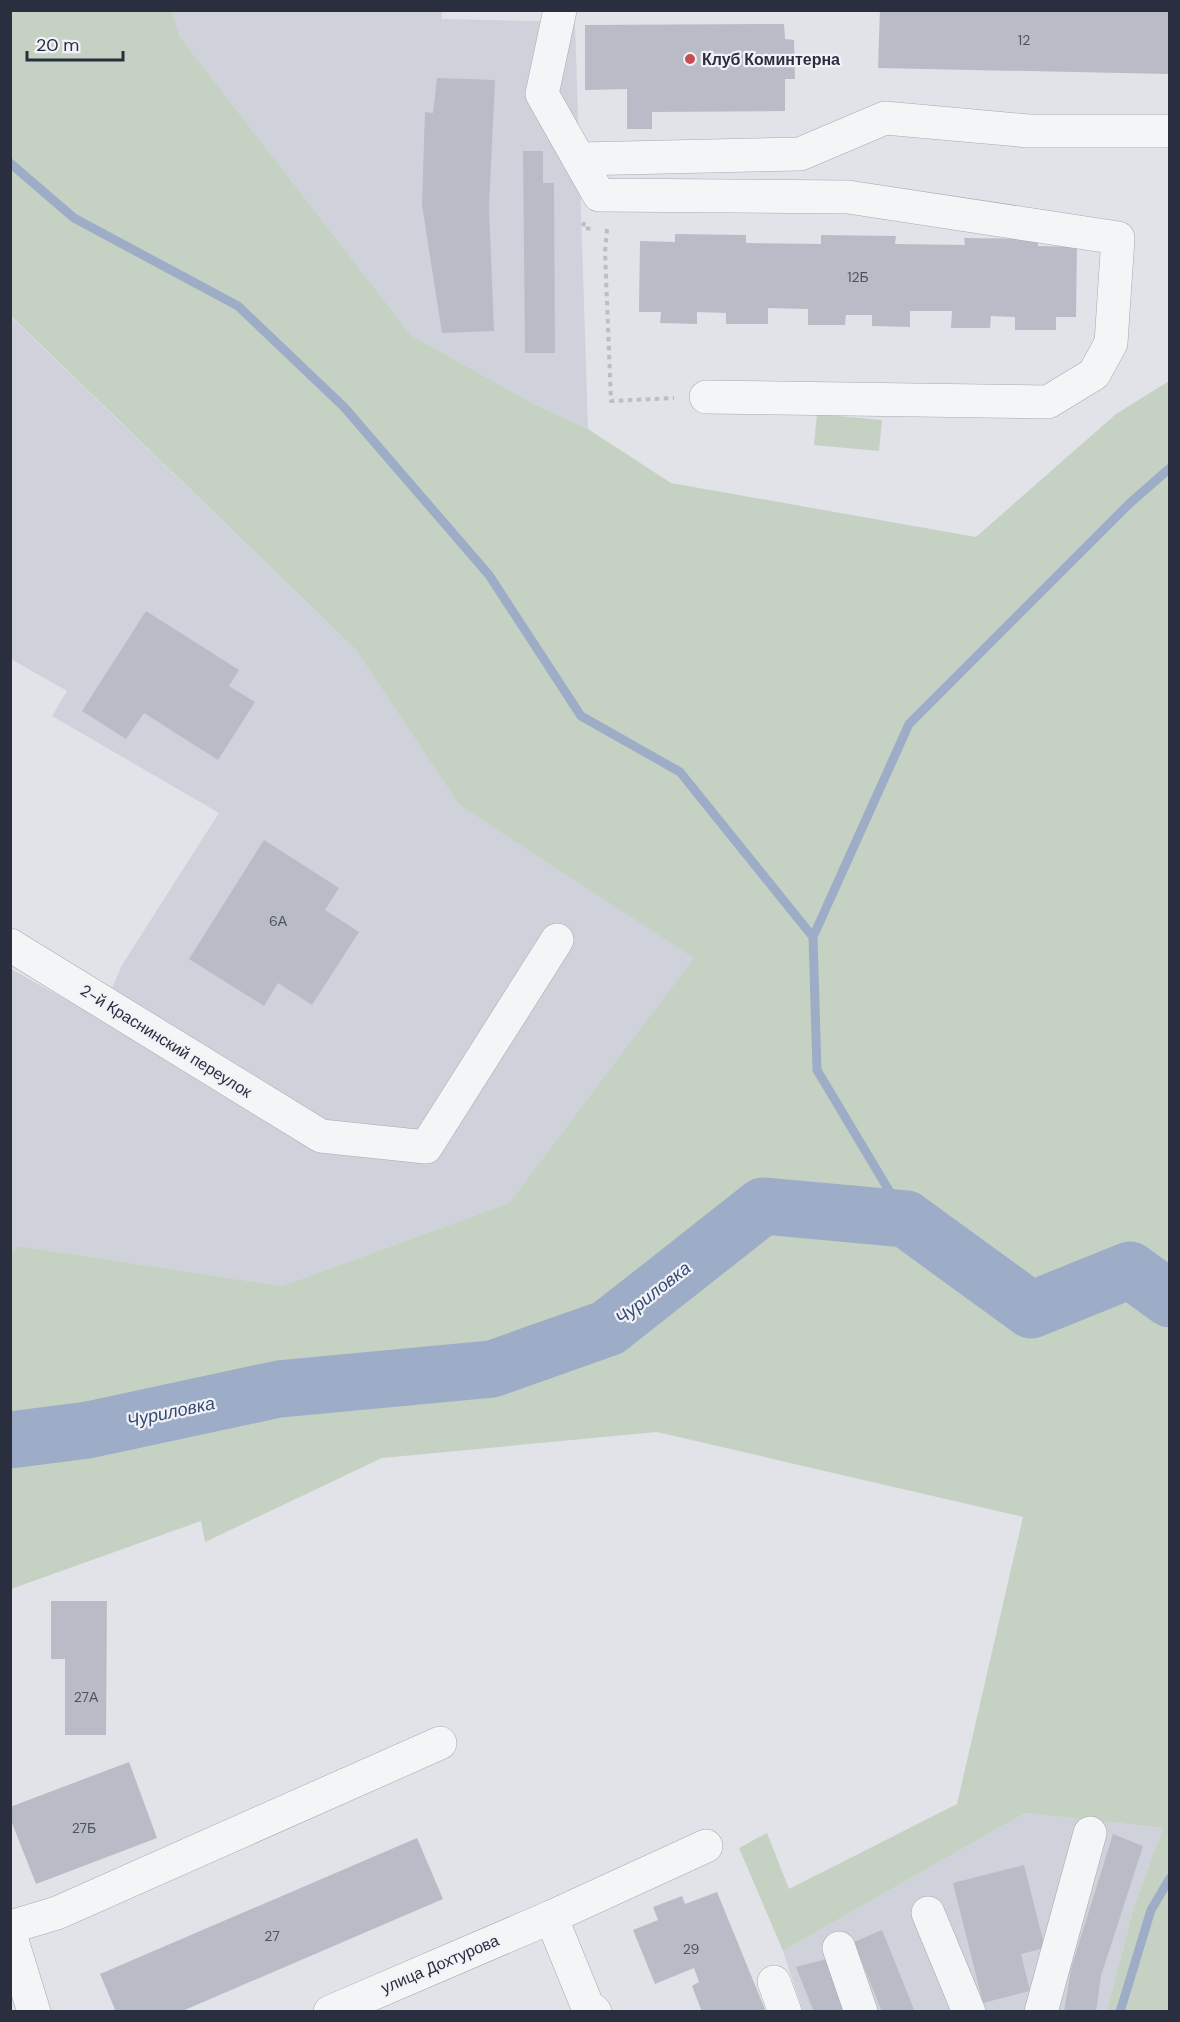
<svg xmlns="http://www.w3.org/2000/svg" width="1180" height="2022" font-family="'DM Sans',sans-serif">
<style>
.built{fill:#cfd2db}
.green{fill:#c5d2c3}
.lines{fill:none;stroke-linecap:round;stroke-linejoin:round}
.stream{stroke:#9eadc7;stroke-width:9}
.river{stroke:#9eadc7;stroke-width:57}
.building{fill:#b9bcc6}
.minor-casing{stroke:#a6a9b3;stroke-width:34}
.path{stroke:#bbbec4;stroke-width:4;stroke-dasharray:4.5 4.5;stroke-linecap:butt}
.minor{stroke:#f4f5f7;stroke-width:33}
.poi-dot{fill:#c74d50;stroke:#f1f2f7;stroke-width:2}
.labels{text-anchor:middle;dominant-baseline:central;stroke-width:4.5;stroke-linejoin:round;paint-order:stroke}
.number-label{font-size:14px;fill:#4e5262}
.poi-label{font-size:16px;font-weight:bold;fill:#2a2f40;stroke:#f1f2f7;text-anchor:start}
.street-label{font-size:16px;fill:#2a2f40;stroke:#f1f2f7}
.water-label{font-size:18px;font-style:italic;fill:#364a72;stroke:#f1f2f7}
</style>
<rect width="100%" height="100%" fill="#e1e3e9"/>
<!-- built -->
<g class="built">
<path d="M 442,10 L 442,19 L 575,22 L 588,429 L 534,404 L 411,335 L 180,37 L 172,11 Z"/>
<path d="M 10,316 L 355,649 L 459,805 L 695,958 L 509,1203 L 282,1286 L 19,1246 L 11,1253 L 11,969 L 99,1018 L 122,965 L 219,813 L 52,716 L 67,691 L 11,659 Z"/>
<path d="M 1025,1813 L 1163,1828 L 1134,1906 L 1107,2011 L 803,2011 L 783,1951 Z"/>
</g>
<!-- green -->
<g class="green">
<path d="M 11,11 L 172,11 L 180,37 L 411,335 L 534,404 L 588,429 L 671,483 L 976,537 L 1116,414 L 1169,381 L 1169,2011 L 1107,2011 L 1134,1906 L 1163,1828 L 1025,1813 L 783,1951 L 739,1848 L 767,1833 L 789,1889 L 957,1804 L 1023,1517 L 657,1432 L 382,1458 L 205,1542 L 201,1521 L 11,1589 L 10,1253 L 19,1246 L 282,1286 L 509,1203 L 694,958 L 459,805 L 355,649 L 11,316 Z"/>
<path d="M 817,414 L 882,420 L 879,451 L 814,445 Z"/>
</g>
<g class="lines">
<!-- stream -->
<g class="stream">
<path d="M 10,163 L 74,218 L 238,306 L 344,407 L 489,575 L 581,716 L 680,772 L 813,937"/>
<path d="M 906,1219 L 817,1070 L 813,937 L 909,724 L 1130,503 L 1170,468"/>
<path d="M 1120,2012 L 1151,1910 L 1170,1878"/>
</g>
<!-- river -->
<path class="river" d="M 10,1440 L 88,1430 L 279,1389 L 492,1369 L 608,1328 L 763,1206 L 906,1219 L 1031,1310 L 1130,1270 L 1170,1299"/>
</g>
<!-- building -->
<g class="building">
<path d="M 880,10 L 1170,12 L 1170,74 L 878,68 Z"/>
<path d="M 784,24 L 785,39 L 794,40 L 795,79 L 785,79 L 785,111 L 652,112 L 652,129 L 627,129 L 627,89 L 585,90 L 585,25 Z"/>
<path d="M 437,78 L 495,80 L 489,207 L 494,331 L 442,333 L 422,205 L 425,112 L 433,113 Z"/>
<path d="M 523,151 L 543,151 L 543,183 L 554,183 L 555,353 L 525,353 Z"/>
<path d="M 675,234 L 746,235 L 746,243 L 821,244 L 821,235 L 896,236 L 895,244 L 965,245 L 964,238 L 1038,239 L 1038,246 L 1077,247 L 1076,317 L 1056,317 L 1056,330 L 1015,330 L 1015,317 L 991,316 L 990,328 L 951,328 L 952,311 L 910,311 L 910,327 L 872,326 L 872,315 L 846,315 L 845,325 L 808,325 L 808,309 L 768,308 L 768,324 L 726,324 L 726,313 L 697,312 L 697,324 L 660,323 L 661,312 L 639,312 L 640,241 L 675,242 Z"/>
<path d="M 146,611 L 239,670 L 229,686 L 255,702 L 218,760 L 144,713 L 126,739 L 82,711 Z"/>
<path d="M 264,840 L 339,888 L 325,910 L 359,932 L 312,1005 L 278,983 L 264,1006 L 189,959 Z"/>
<path d="M 51,1601 L 107,1601 L 106,1735 L 65,1735 L 65,1659 L 51,1659 Z"/>
<path d="M 129,1762 L 157,1838 L 36,1884 L 10,1818 L 10,1807 Z"/>
<path d="M 1113,1834 L 1143,1846 L 1101,1976 L 1096,2012 L 1064,2012 L 1071,1969 Z"/>
<path d="M 417,1838 L 443,1899 L 180,2012 L 116,2012 L 100,1974 Z"/>
<path d="M 1024,1865 L 1045,1948 L 1021,1954 L 1030,1991 L 983,2003 L 953,1883 Z"/>
<path d="M 717,1892 L 766,2012 L 702,2012 L 692,1986 L 699,1982 L 694,1968 L 655,1984 L 633,1930 L 658,1920 L 653,1907 L 682,1896 L 685,1904 Z"/>
<path d="M 882,1930 L 915,2012 L 882,2012 L 854,1942 Z"/>
<path d="M 827,1959 L 847,2012 L 814,2012 L 796,1967 Z"/>
</g>
<g class="lines">
<defs>
<g id="minor">
<path d="M 560,10 L 542,94 L 599,195 L 848,197 L 1118,238 L 1111,343 L 1094,374 L 1048,402 L 706,397"/>
<path d="M 579,159 L 800,154 L 885,118 L 1029,131 L 1170,131"/>
<path d="M 10,945 L 321,1136 L 426,1147 L 557,940"/>
<path d="M 928,1913 L 969,2012"/>
<path d="M 10,1927 L 57,1913 L 440,1743"/>
<path d="M 10,1934 L 34,2012"/>
<path d="M 839,1948 L 861,2012"/>
<path d="M 774,1982 L 785,2012"/>
<path d="M 330,2012 L 551,1917"/>
<path d="M 595,2012 L 587,2005 L 551,1917 L 706,1846"/>
<path d="M 1041,2012 L 1090,1833"/>
</g>
</defs>
<!-- minor casing -->
<use href="#minor" class="minor-casing"/>
<!-- path -->
<g class="path">
<path d="M 584,222 L 583,228 L 593,229"/>
<path d="M 607,229 L 605,252 L 611,401 L 674,398"/>
</g>
<!-- minor -->
<use href="#minor" class="minor"/>
</g>
<!-- markers -->
<circle class="poi-dot" cx="690" cy="59" r="6"/>
<g class="labels">
<!-- number labels -->
<g class="number-label">
<text x="1024" y="40">12</text>
<text x="858" y="277">12Б</text>
<text x="278" y="921">6А</text>
<text x="86" y="1697">27А</text>
<text x="84" y="1828">27Б</text>
<text x="272" y="1936">27</text>
<text x="691" y="1949">29</text>
</g>
<!-- poi labels -->
<g class="poi-label">
<text x="702" y="59">Клуб Коминтерна</text>
</g>
<!-- street labels -->
<g class="street-label">
<text transform="translate(166 1041) rotate(32)">2-й Краснинский переулок</text>
<text transform="translate(440 1964) rotate(-23)">улица Дохтурова</text>
</g>
<!-- water labels -->
<g class="water-label">
<text transform="translate(653 1293) rotate(-38)">Чуриловка</text>
<text transform="translate(171 1412) rotate(-12)">Чуриловка</text>
</g>
</g>
<!-- border -->
<rect width="1180" height="2022" fill="none" stroke="#2a2f40" stroke-width="24"/>
<!-- scale -->
<path d="M27 51v9h96v-9" fill="none" stroke="#2a2f40" stroke-width="3"/>
<text x="36" y="51" font-size="18" fill="#2a2f40" stroke="#f1f2f7" stroke-width="4.5" paint-order="stroke">20 m</text>
</svg>
